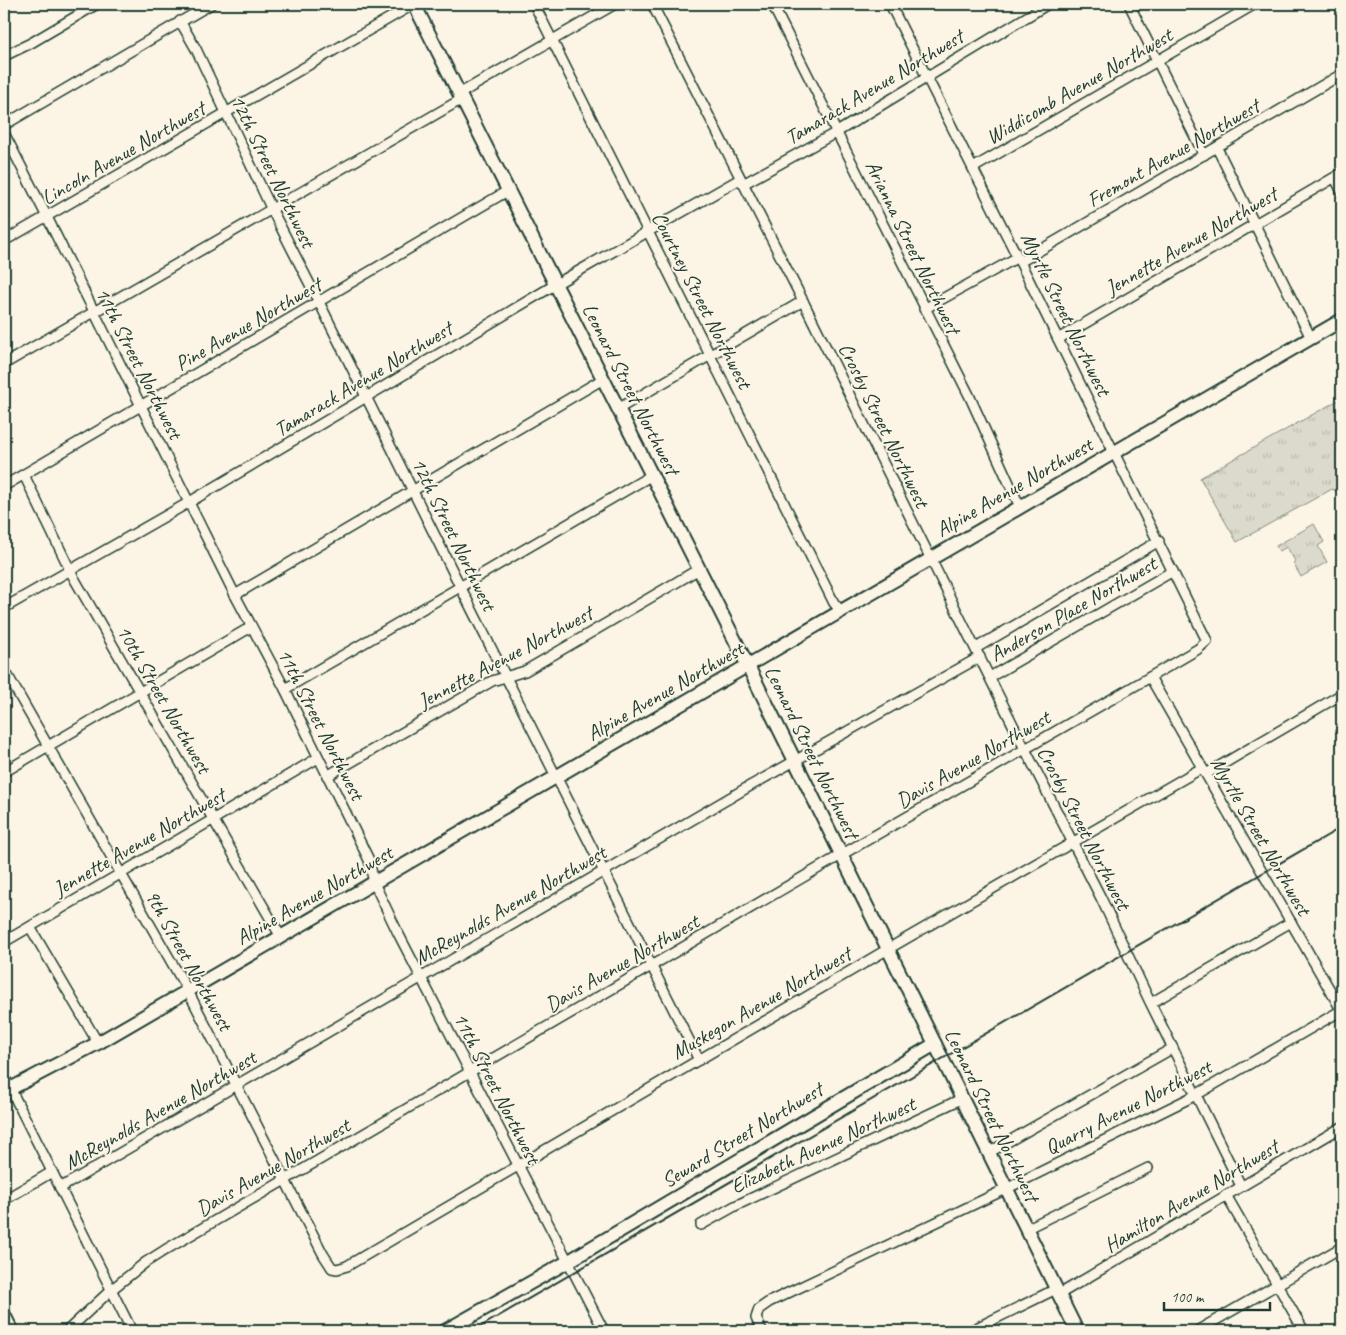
<svg xmlns="http://www.w3.org/2000/svg" width="1346" height="1335" font-family="Caveat,sans-serif">
<style>
.grass{fill:url(#grass-tufts);stroke:#7e8c80}
.lines{fill:none;stroke-linecap:round;stroke-linejoin:round}
.street-casing{stroke:#1f3d34;stroke-width:12}
.secondary-casing{stroke:#1f3d34;stroke-width:16}
.street{stroke:#fcf5e5;stroke-width:9}
.secondary{stroke:#fcf5e5;stroke-width:12}
.rail{stroke:#1f3d34;stroke-width:2}
.labels{text-anchor:middle;dominant-baseline:central;stroke-width:4;stroke-linejoin:round;paint-order:stroke}
.street-label{font-size:21px;fill:#1f3d34;stroke:#fcf5e5}
</style>
<defs>
<pattern id="grass-tufts" width="24" height="20" patternUnits="userSpaceOnUse" patternTransform="scale(1.25)"><rect width="24" height="20" fill="#dcdacc"/><path d="M3 7l-1-3M5 7V3M7 7l1-3M15 17l-1-3M17 17v-4M19 17l1-3" fill="none" stroke="#bcbcb0"/></pattern>
</defs>
<rect width="100%" height="100%" fill="#fcf5e5"/>
<filter id="ink" filterUnits="userSpaceOnUse"><feTurbulence type="fractalNoise" baseFrequency=".02" numOctaves="2"/><feDisplacementMap in="SourceGraphic" scale="10" xChannelSelector="R" yChannelSelector="G"/><feConvolveMatrix kernelMatrix="1 2 1 2 8 2 1 2 1" color-interpolation-filters="sRGB"/></filter>
<g filter="url(#ink)">
<!-- grass -->
<g class="grass">
<path d="M 1342,398 L 1342,494 L 1332,489 L 1237,542 L 1200,478 Z"/>
<path d="M 1314,524 L 1324,542 L 1318,546 L 1327,562 L 1301,577 L 1293,563 L 1295,561 L 1287,547 L 1279,551 L 1276,546 Z"/>
</g>
<g class="lines">
<defs>
<g id="street">
<path d="M 534,4 L 834,603 L 841,611"/>
<path d="M 652,4 L 803,301 L 1025,749 L 1101,898 L 1149,1000 L 1241,1186"/>
<path d="M 772,4 L 969,395 L 1020,507"/>
<path d="M 1129,4 L 1204,155"/>
<path d="M 180,21 L 196,49 L 272,210 L 323,310 L 460,586 L 699,1060"/>
<path d="M 4,56 L 31,43 L 97,4"/>
<path d="M 459,94 L 615,4"/>
<path d="M 4,125 L 211,4"/>
<path d="M 4,133 L 47,217 L 235,595 L 285,689 L 369,860 L 374,883 L 398,933 L 604,1331"/>
<path d="M 1217,148 L 1311,338"/>
<path d="M 973,168 L 1255,4"/>
<path d="M 1335,178 L 1342,192"/>
<path d="M 743,184 L 837,132 L 1048,4"/>
<path d="M 4,241 L 414,4"/>
<path d="M 1020,262 L 1342,74"/>
<path d="M 924,309 L 1018,257"/>
<path d="M 1058,339 L 1342,173"/>
<path d="M 4,364 L 462,99"/>
<path d="M 618,409 L 803,301"/>
<path d="M 24,475 L 74,578 L 281,937"/>
<path d="M 4,486 L 509,190"/>
<path d="M 235,595 L 603,379"/>
<path d="M 4,608 L 188,503 L 563,280 L 740,179"/>
<path d="M 976,648 L 1159,541"/>
<path d="M 4,669 L 188,991 L 323,1254 L 332,1268 L 337,1269 L 347,1266 L 888,949 L 1202,768"/>
<path d="M 990,677 L 1173,571"/>
<path d="M 1150,677 L 1342,1011"/>
<path d="M 285,689 L 652,475"/>
<path d="M 4,772 L 251,627"/>
<path d="M 1206,774 L 1342,694"/>
<path d="M 327,776 L 492,681 L 525,671 L 556,653 L 699,569"/>
<path d="M 30,927 L 98,1043"/>
<path d="M 4,942 L 318,758"/>
<path d="M 1151,1003 L 1291,922"/>
<path d="M 4,1076 L 132,1331"/>
<path d="M 988,1153 L 1173,1048"/>
<path d="M 60,1188 L 750,786 L 980,657"/>
<path d="M 1226,1195 L 1304,1331"/>
<path d="M 4,1200 L 52,1172"/>
<path d="M 701,1225 L 735,1206 L 961,1099"/>
<path d="M 1026,1229 L 1148,1168"/>
<path d="M 1058,1295 L 1342,1127"/>
<path d="M 67,1331 L 111,1290 L 146,1262 L 165,1250 L 841,855 L 1150,677 L 1198,649 L 1207,641 L 1020,262 L 890,4"/>
<path d="M 762,1331 L 756,1318 L 759,1309 L 769,1302 L 1006,1189 L 1196,1095 L 1342,1010"/>
<path d="M 970,1331 L 1056,1289"/>
<path d="M 1197,1331 L 1342,1247"/>
</g>
<g id="secondary">
<path d="M 414,4 L 748,666 L 1077,1331"/>
<path d="M 4,1090 L 10,1089 L 98,1043 L 1342,320"/>
<path d="M 4,1315 L 12,1331"/>
<path d="M 445,1331 L 569,1261 L 935,1044"/>
</g>
</defs>
<!-- street casing -->
<use href="#street" class="street-casing"/>
<!-- secondary casing -->
<use href="#secondary" class="secondary-casing"/>
<!-- street -->
<use href="#street" class="street"/>
<!-- secondary -->
<use href="#secondary" class="secondary"/>
<!-- rail -->
<path class="rail" d="M 473,1331 L 1342,827"/>
</g>
</g>
<g class="labels">
<!-- street labels -->
<g class="street-label">
<text transform="translate(1079 86) rotate(-30)">Widdicomb Avenue Northwest</text>
<text transform="translate(874 87) rotate(-31)">Tamarack Avenue Northwest</text>
<text transform="translate(123 153) rotate(-30)">Lincoln Avenue Northwest</text>
<text transform="translate(1173 153) rotate(-30)">Fremont Avenue Northwest</text>
<text transform="translate(273 171) rotate(64)">12th Street Northwest</text>
<text transform="translate(1191 241) rotate(-30)">Jennette Avenue Northwest</text>
<text transform="translate(913 247) rotate(64)">Arianna Street Northwest</text>
<text transform="translate(702 300) rotate(63)">Courtney Street Northwest</text>
<text transform="translate(1066 314) rotate(64)">Myrtle Street Northwest</text>
<text transform="translate(248 324) rotate(-30)">Pine Avenue Northwest</text>
<text transform="translate(139 363) rotate(63)">11th Street Northwest</text>
<text transform="translate(363 379) rotate(-31)">Tamarack Avenue Northwest</text>
<text transform="translate(631 389) rotate(63)">Leonard Street Northwest</text>
<text transform="translate(884 425) rotate(64)">Crosby Street Northwest</text>
<text transform="translate(1014 487) rotate(-30)">Alpine Avenue Northwest</text>
<text transform="translate(454 534) rotate(64)">12th Street Northwest</text>
<text transform="translate(1073 609) rotate(-30)">Anderson Place Northwest</text>
<text transform="translate(505 657) rotate(-28)">Jennette Avenue Northwest</text>
<text transform="translate(665 691) rotate(-30)">Alpine Avenue Northwest</text>
<text transform="translate(164 699) rotate(60)">10th Street Northwest</text>
<text transform="translate(321 724) rotate(63)">11th Street Northwest</text>
<text transform="translate(812 752) rotate(64)">Leonard Street Northwest</text>
<text transform="translate(973 759) rotate(-30)">Davis Avenue Northwest</text>
<text transform="translate(1084 828) rotate(63)">Crosby Street Northwest</text>
<text transform="translate(1261 836) rotate(60)">Myrtle Street Northwest</text>
<text transform="translate(139 842) rotate(-30)">Jennette Avenue Northwest</text>
<text transform="translate(314 895) rotate(-30)">Alpine Avenue Northwest</text>
<text transform="translate(510 905) rotate(-30)">McReynolds Avenue Northwest</text>
<text transform="translate(189 960) rotate(61)">9th Street Northwest</text>
<text transform="translate(622 963) rotate(-30)">Davis Avenue Northwest</text>
<text transform="translate(761 1003) rotate(-30)">Muskegon Avenue Northwest</text>
<text transform="translate(497 1088) rotate(63)">11th Street Northwest</text>
<text transform="translate(1128 1107) rotate(-27)">Quarry Avenue Northwest</text>
<text transform="translate(160 1110) rotate(-30)">McReynolds Avenue Northwest</text>
<text transform="translate(992 1115) rotate(64)">Leonard Street Northwest</text>
<text transform="translate(742 1135) rotate(-31)">Seward Street Northwest</text>
<text transform="translate(823 1145) rotate(-25)">Elizabeth Avenue Northwest</text>
<text transform="translate(273 1167) rotate(-30)">Davis Avenue Northwest</text>
<text transform="translate(1191 1196) rotate(-31)">Hamilton Avenue Northwest</text>
</g>
</g>
<!-- margin -->
<rect width="1346" height="1335" fill="none" stroke="#fcf5e5" stroke-width="20"/>
<rect x="10" y="10" width="1326" height="1315" fill="none" stroke="#1f3d34" stroke-width="2" filter="url(#ink)"/>
<!-- scale -->
<path d="M1164 1302v8h106v-8" fill="none" stroke="#1f3d34" stroke-width="2.5"/>
<text x="1171" y="1302" font-size="15" fill="#1f3d34" stroke="#fcf5e5" stroke-width="4" paint-order="stroke">100 m</text>
</svg>
